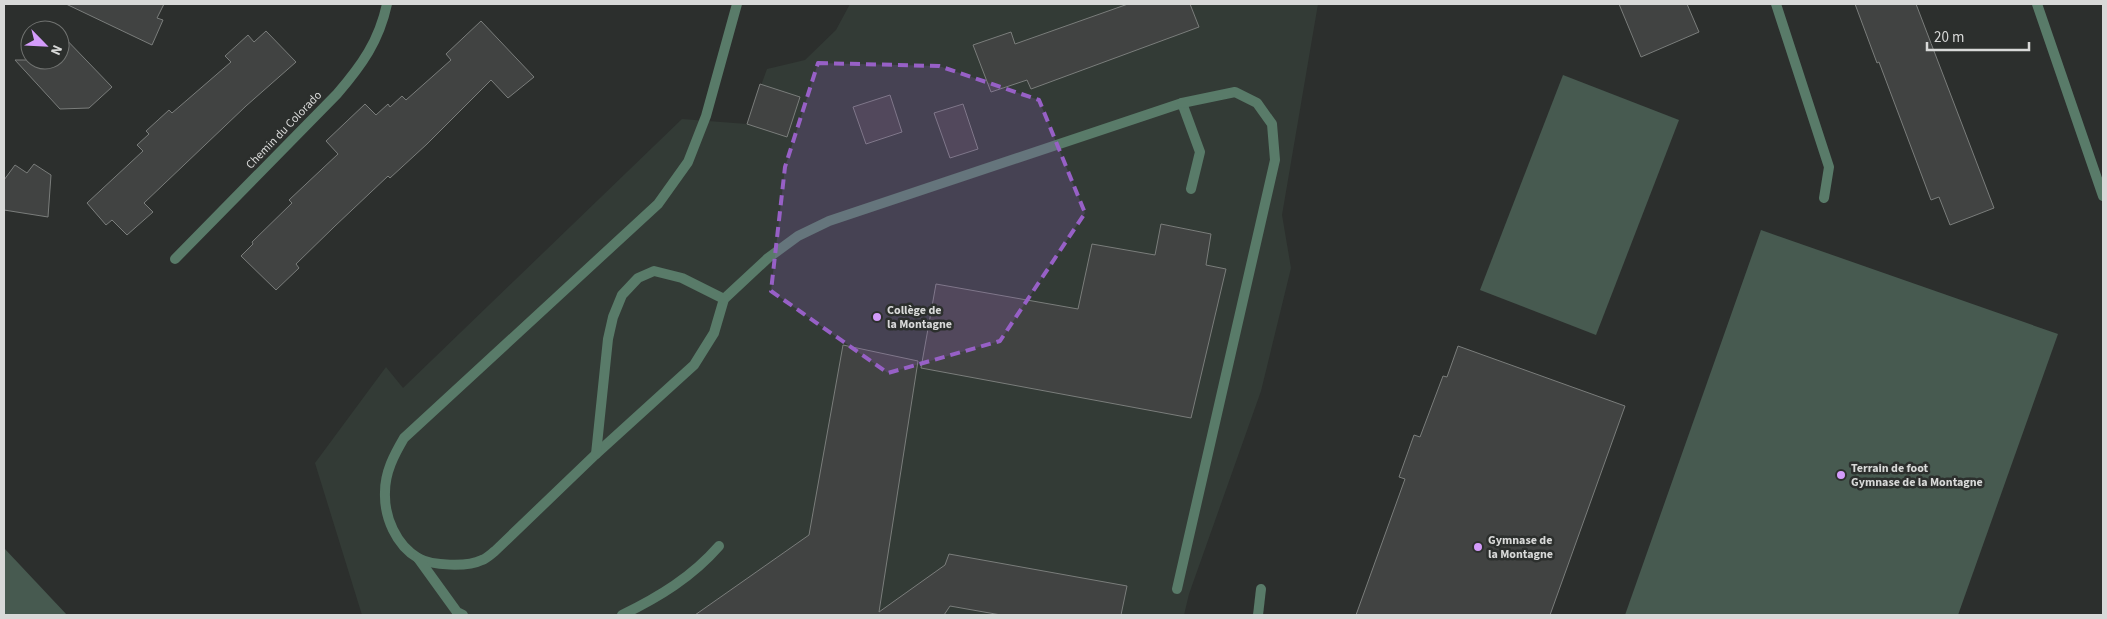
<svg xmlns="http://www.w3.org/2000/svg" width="2107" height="619" font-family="'Source Sans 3',sans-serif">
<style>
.built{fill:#333b36}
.green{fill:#475a50}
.building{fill:#414342;stroke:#7a7d7b}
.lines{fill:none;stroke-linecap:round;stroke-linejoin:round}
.lane{stroke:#597b69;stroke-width:10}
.street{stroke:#597b69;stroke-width:10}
.marked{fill:#9760c6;fill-opacity:0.2;stroke:#9760c6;stroke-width:4;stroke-dasharray:10 6;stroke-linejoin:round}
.poi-dot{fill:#d49cfb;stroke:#2c2f2d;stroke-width:2}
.labels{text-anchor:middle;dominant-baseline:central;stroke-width:5;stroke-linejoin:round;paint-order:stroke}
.street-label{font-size:12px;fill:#d8d9d8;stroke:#2c2f2d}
.poi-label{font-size:12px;font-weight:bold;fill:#d8d9d8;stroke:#2c2f2d;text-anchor:start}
</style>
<rect width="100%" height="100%" fill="#2c2f2d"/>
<!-- built -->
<path class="built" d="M 850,4 L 1318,4 L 1282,215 L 1291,268 L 1261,391 L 1189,594 L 1184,615 L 362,615 L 315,463 L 386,367 L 403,388 L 682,119 L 747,124 L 767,69 L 805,60 L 836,30 Z"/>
<!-- green -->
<g class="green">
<path d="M 1563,75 L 1679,120 L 1596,335 L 1480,290 Z"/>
<path d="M 1761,230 L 2058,334 L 1958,615 L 1625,615 Z"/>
<path d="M 4,548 L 67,615 L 4,615 Z"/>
</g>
<!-- building -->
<g class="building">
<path d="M 66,4 L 164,4 L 157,18 L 163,20 L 152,45 Z"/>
<path d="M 1128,4 L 1190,4 L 1199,27 L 1031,89 L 1027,80 L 991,92 L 973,45 L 1011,32 L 1015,44 Z"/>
<path d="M 1619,4 L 1687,4 L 1699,32 L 1641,57 Z"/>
<path d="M 1855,4 L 1916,4 L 1994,208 L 1950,225 L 1939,197 L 1931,200 L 1879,62 L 1877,63 Z"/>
<path d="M 481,21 L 534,77 L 508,98 L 491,80 L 427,144 L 390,178 L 388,176 L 335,226 L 296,264 L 299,268 L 276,290 L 241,256 L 253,244 L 252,242 L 292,203 L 289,200 L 338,154 L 326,141 L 365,104 L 376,115 L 388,104 L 390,107 L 402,96 L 406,100 L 451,60 L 446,54 Z"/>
<path d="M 266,31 L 296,62 L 246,106 L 144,203 L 153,212 L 127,235 L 112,220 L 106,225 L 87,203 L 143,151 L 137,145 L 149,134 L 146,131 L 169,110 L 172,113 L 231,62 L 225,56 L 248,35 L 254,42 Z"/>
<path d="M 60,33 L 112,87 L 89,108 L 60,109 L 15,60 L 60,60 Z"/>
<path d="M 760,84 L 800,97 L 787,137 L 747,124 Z"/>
<path d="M 890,95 L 902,132 L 866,144 L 853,107 Z"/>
<path d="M 963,104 L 978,149 L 950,158 L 934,113 Z"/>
<path d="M 34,164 L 51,175 L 48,217 L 4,210 L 4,180 L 15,165 L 27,173 Z"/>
<path d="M 1161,224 L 1211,234 L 1206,265 L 1226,269 L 1191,418 L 921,368 L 936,284 L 1078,309 L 1092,244 L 1155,255 Z"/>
<path d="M 843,345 L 918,361 L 879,612 L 945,565 L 949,554 L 1127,586 L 1121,615 L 1001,615 L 950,606 L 944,615 L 695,615 L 809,535 Z"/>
<path d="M 1458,346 L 1625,406 L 1550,615 L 1356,615 L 1405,479 L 1399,477 L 1414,435 L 1420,437 L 1443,376 L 1447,377 Z"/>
</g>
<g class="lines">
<!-- lane -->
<g class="lane">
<path d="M 737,4 L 706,116 L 688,162 L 658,204 L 404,438 C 394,455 385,472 385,492 C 384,517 396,545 418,558 C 432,566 468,567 482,560 C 487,558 491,554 495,551 L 596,454 L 694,365 L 714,333 L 724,299 L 768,258 L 798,236 L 829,221 L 1182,103 L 1200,152 L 1191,189"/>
<path d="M 1776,4 L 1829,167 L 1824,198"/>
<path d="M 2037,4 L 2103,196"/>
<path d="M 596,454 L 608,339 L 613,317 L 622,295 L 638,278 L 654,271 L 682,278 L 724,299"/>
<path d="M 418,558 L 457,612 L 463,615"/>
<path d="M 1177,589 L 1275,160 L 1272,124 L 1257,103 L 1235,92 L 1182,103"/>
<path d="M 622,615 C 659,597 692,577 719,546"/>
<path d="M 1258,615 L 1261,589"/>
</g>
<!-- street -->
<path class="street" d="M 175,259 L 337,94 C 362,65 379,41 387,4"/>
</g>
<!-- marked area -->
<path class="marked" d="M 818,63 L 939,66 L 1039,100 L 1085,213 L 1000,341 L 888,373 L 771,291 L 785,167 Z"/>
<!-- markers -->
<g class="poi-dot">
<circle cx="877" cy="317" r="5"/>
<circle cx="1841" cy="475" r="5"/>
<circle cx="1478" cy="547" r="5"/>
</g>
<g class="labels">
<!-- street labels -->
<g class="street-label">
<text transform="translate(284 130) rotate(-46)">Chemin du Colorado</text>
</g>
<!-- poi labels -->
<g class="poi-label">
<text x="887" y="310">Collège de<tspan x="887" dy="14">la Montagne</tspan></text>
<text x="1851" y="468">Terrain de foot<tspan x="1851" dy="14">Gymnase de la Montagne</tspan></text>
<text x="1488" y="540">Gymnase de<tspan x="1488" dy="14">la Montagne</tspan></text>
</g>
</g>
<!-- border -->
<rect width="2107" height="619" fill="none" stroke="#d8d9d8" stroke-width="10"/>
<!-- north arrow -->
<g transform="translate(45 45) rotate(114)"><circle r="24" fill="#2c2f2d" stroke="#717371"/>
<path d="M0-4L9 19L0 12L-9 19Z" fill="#d49cfb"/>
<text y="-8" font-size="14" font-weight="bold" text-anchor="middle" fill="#d8d9d8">N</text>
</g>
<!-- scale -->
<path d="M1927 42v8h102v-8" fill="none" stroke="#d8d9d8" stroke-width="2.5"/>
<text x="1934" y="42" font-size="15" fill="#d8d9d8" stroke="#2c2f2d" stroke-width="4" paint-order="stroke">20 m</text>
</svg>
